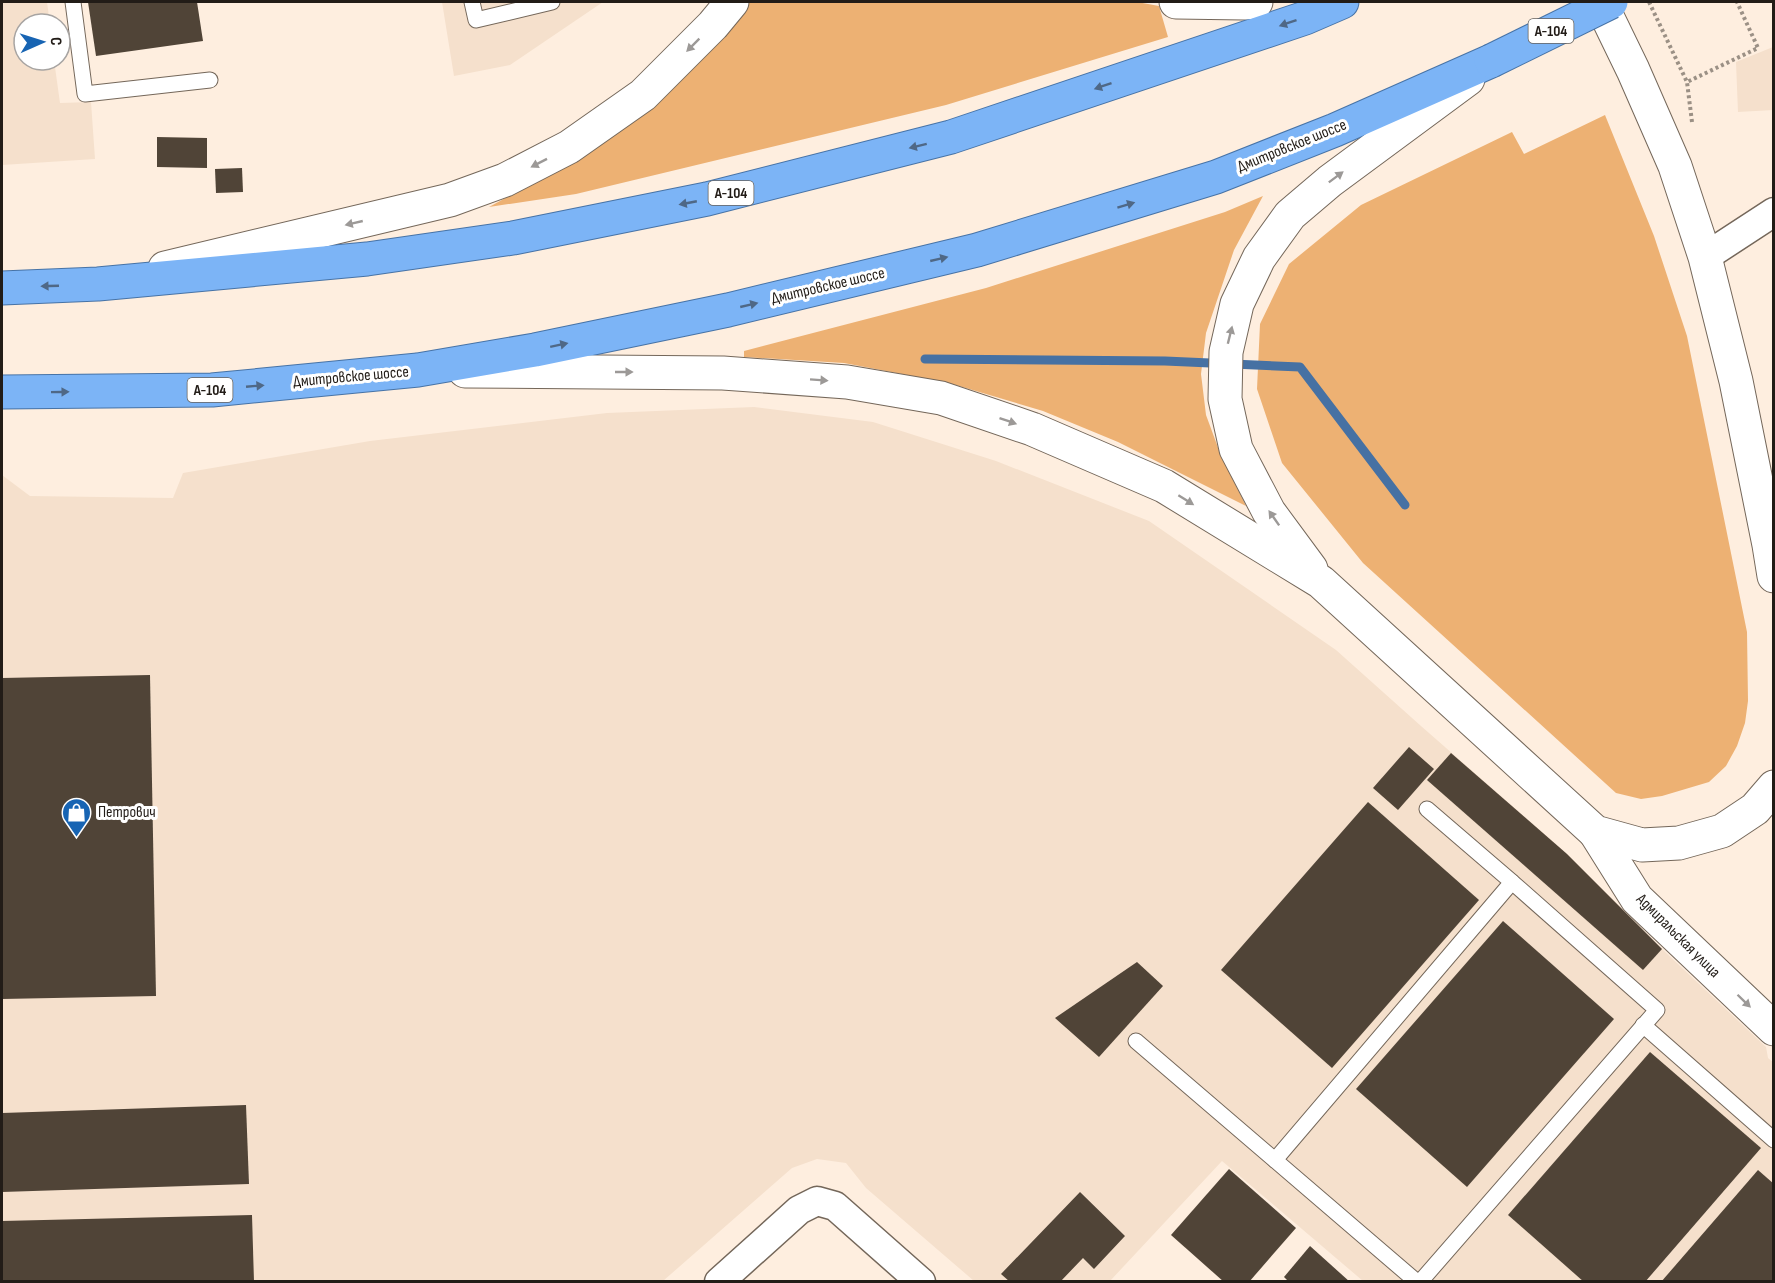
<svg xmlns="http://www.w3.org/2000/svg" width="1775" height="1283" font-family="'Sofia Sans Condensed',sans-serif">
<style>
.built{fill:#f5e0cc}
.green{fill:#edb173}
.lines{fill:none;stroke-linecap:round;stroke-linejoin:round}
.stream{stroke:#4671a3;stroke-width:9}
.building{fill:#504437}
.service-casing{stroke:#74675a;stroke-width:17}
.minor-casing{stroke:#74675a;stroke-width:31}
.tertiary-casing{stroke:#74675a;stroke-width:35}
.secondary-casing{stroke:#74675a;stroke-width:35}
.trunk-casing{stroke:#4773a6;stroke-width:35}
.path{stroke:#9b9085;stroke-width:4;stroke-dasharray:3 3;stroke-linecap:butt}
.service{stroke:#fff;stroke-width:15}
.minor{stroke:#fff;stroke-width:28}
.tertiary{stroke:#fff;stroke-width:33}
.secondary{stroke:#fff;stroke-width:33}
.trunk{stroke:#7cb4f6;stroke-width:33}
.trunk-bridge-casing{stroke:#4773a6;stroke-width:35;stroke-linecap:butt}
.trunk-bridge{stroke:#7cb4f6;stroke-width:33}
.oneway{fill:#4f6886}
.oneway2{fill:#9c9997}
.labels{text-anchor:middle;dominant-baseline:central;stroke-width:6;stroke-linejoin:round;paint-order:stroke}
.shield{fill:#fff;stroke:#64605d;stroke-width:1.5}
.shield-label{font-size:15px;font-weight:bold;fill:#221c17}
.street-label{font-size:16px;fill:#221c17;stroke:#fff}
.poi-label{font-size:16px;fill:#221c17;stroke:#fff;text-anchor:start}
</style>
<rect width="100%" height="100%" fill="#feeedf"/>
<!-- built -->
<g class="built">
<path d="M 2,2 L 47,2 L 50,24 L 24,24 L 24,60 L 54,60 L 60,103 L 91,102 L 95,159 L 2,165 Z"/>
<path d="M 442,2 L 603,2 L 510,65 L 454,76 Z"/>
<path d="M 1773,47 L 1773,110 L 1738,112 L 1736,62 Z"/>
<path d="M 754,407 L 873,422 L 996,461 L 1149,521 L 1336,650 L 1421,726 L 1567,854 L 1662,949 L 1766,1047 L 1768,1058 L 1774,1063 L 1773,1281 L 1363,1281 L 1222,1161 L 1110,1281 L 974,1281 L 866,1188 L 846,1163 L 817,1159 L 792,1168 L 663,1281 L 2,1281 L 2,475 L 30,496 L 173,498 L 183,473 L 370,441 L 607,413 Z"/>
</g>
<!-- green -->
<g class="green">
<path d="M 748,2 L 1137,2 L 1159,6 L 1168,37 L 946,105 L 576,194 L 489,207 L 583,156 L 726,29 Z"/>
<path d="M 1605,115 L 1654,236 L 1687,336 L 1747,632 L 1748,701 L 1745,723 L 1737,746 L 1726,766 L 1709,782 L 1662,796 L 1641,799 L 1616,793 L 1363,563 L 1282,463 L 1257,389 L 1260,324 L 1289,264 L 1361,205 L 1512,132 L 1524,154 Z"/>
<path d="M 1263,196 L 1234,250 L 1206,333 L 1201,374 L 1206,415 L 1220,453 L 1246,506 L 1118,442 L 1043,411 L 949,383 L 844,363 L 744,357 L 744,351 L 986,288 L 1225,212 Z"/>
</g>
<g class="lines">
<!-- stream -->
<path class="stream" d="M 925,359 L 1165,361 L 1300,367 L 1405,505"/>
</g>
<!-- building -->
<g class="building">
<path d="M 88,2 L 197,2 L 203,41 L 96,56 Z"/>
<path d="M 157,137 L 207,138 L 207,168 L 157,167 Z"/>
<path d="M 242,168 L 243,192 L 216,193 L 215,169 Z"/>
<path d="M 150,675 L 156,996 L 2,999 L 2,678 Z"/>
<path d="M 1409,747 L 1434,769 L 1398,810 L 1373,788 Z"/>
<path d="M 1451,753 L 1567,854 L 1662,949 L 1643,970 L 1427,780 Z"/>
<path d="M 1368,802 L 1479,900 L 1332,1068 L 1221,970 Z"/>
<path d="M 1503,921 L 1614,1019 L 1467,1187 L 1356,1089 Z"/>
<path d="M 1137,962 L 1163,986 L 1099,1057 L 1055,1018 Z"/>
<path d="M 1650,1052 L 1761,1148 L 1645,1282 L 1584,1282 L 1508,1215 Z"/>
<path d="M 246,1105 L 249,1184 L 2,1192 L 2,1113 Z"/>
<path d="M 1229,1169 L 1296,1228 L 1249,1282 L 1224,1282 L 1171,1235 Z"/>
<path d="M 1758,1170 L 1774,1184 L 1774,1282 L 1661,1282 Z"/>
<path d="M 1080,1192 L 1125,1236 L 1094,1269 L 1083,1258 L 1060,1282 L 1010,1282 L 1001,1274 Z"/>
<path d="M 252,1215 L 254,1282 L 2,1282 L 2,1221 Z"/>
<path d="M 1310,1246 L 1350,1282 L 1289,1282 L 1284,1277 Z"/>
</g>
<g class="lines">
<defs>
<g id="service">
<path d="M 73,2 L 85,94 L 210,80"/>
<path d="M 472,2 L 476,20 L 552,2"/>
<path d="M 1643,1025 L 1774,1140"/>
<path d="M 1136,1041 L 1417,1282"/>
<path d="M 1275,1160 L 1512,882 L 1427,809"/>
<path d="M 1420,1282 L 1657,1010 L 1512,882"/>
</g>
<g id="minor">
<path d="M 1705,257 L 1774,212"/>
<path d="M 719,1282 L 799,1210 L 817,1201 L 835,1206 L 921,1282"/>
</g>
<path id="tertiary" d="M 1595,832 L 1637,899 L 1774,1029"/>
<g id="secondary">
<path d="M 1176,2 L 1244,3 L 1256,2"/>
<path d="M 1600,2 L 1633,70 L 1675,166 L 1705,257 L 1736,381 L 1769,545 L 1774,576"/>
<path d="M 165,268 L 450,200 L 505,180 L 569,147 L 643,95 L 713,25 L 732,2"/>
<path d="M 465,371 L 723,373 L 847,382 L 941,398 L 1032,429 L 1164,486 L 1321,582 L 1595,832 L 1642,845 L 1679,843 L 1722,831 L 1755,809 L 1774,787"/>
<path d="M 1311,569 L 1269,512 L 1236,449 L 1225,399 L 1226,352 L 1237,304 L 1259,258 L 1290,215 L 1330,181 L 1468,79"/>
</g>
<g id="trunk">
<path d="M 2,288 L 98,284 L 367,259 L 513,238 L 707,199 L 951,137 L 1305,18 L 1342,2"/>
<path d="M 2,392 L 212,390 L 418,370 L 535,350 L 728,310 L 977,250 L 1216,177 L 1335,130 L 1491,61"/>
</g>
</defs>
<!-- service casing -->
<use href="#service" class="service-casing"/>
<!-- minor casing -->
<use href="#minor" class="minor-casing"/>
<!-- tertiary casing -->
<use href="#tertiary" class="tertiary-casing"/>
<!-- secondary casing -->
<use href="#secondary" class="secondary-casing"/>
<!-- trunk casing -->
<use href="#trunk" class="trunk-casing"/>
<!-- path -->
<g class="path">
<path d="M 1649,2 L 1687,82"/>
<path d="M 1692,122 L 1687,82 L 1758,48 L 1737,2"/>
</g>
<!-- service -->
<use href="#service" class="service"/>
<!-- minor -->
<use href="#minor" class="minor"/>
<!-- tertiary -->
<use href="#tertiary" class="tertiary"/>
<!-- secondary -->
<use href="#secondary" class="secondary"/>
<!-- trunk -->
<use href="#trunk" class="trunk"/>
<defs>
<path id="trunk-bridge" d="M 1491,61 L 1611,2"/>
</defs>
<!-- trunk-bridge casing -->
<use href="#trunk-bridge" class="trunk-bridge-casing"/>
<!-- trunk-bridge -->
<use href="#trunk-bridge" class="trunk-bridge"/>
</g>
<!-- one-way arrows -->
<defs><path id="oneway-solid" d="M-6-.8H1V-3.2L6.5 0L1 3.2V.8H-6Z" transform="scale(1.5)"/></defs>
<g class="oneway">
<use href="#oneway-solid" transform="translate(1288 23) rotate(161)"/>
<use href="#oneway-solid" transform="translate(1103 86) rotate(161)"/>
<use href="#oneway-solid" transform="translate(918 146) rotate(166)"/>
<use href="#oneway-solid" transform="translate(688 203) rotate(169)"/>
<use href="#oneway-solid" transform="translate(1126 205) rotate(-17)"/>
<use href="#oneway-solid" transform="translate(939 259) rotate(-13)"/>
<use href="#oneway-solid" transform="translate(50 286) rotate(178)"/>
<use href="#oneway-solid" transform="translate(749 305) rotate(-13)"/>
<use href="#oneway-solid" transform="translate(559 345) rotate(-12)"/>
<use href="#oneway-solid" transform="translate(255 386) rotate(-5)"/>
<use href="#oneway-solid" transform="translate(60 392) rotate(-1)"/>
</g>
<g class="oneway2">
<use href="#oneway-solid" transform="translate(693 45) rotate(135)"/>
<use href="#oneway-solid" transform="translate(539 163) rotate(153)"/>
<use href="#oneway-solid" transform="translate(1336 177) rotate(-37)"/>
<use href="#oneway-solid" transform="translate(354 223) rotate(167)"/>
<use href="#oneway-solid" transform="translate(1230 335) rotate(-76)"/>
<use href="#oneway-solid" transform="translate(624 372)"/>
<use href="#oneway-solid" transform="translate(819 380) rotate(4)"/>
<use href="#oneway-solid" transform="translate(1008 421) rotate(19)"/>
<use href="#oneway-solid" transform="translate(1186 500) rotate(32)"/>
<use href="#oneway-solid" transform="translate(1274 518) rotate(-125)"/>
<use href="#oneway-solid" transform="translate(1744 1001) rotate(44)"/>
</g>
<!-- icons -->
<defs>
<symbol id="shop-pin" viewBox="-11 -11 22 30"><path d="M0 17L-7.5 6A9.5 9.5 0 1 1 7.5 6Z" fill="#1764b3" stroke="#fff"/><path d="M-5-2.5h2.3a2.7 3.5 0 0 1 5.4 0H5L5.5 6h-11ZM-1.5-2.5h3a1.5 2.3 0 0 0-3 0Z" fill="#fff"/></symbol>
</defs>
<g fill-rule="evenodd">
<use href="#shop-pin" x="60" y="796" width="33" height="45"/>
</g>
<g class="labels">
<!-- shield labels -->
<g class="shield">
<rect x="1528.5" y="19" width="45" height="24" rx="4.5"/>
<rect x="708.5" y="181" width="45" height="24" rx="4.5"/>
<rect x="187.5" y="378" width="45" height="24" rx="4.5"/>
</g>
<g class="shield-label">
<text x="1551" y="31">А-104</text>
<text x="731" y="193">А-104</text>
<text x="210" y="390">А-104</text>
</g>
<!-- street labels -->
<g class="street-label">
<text transform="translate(1292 146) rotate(-22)">Дмитровское шоссе</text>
<text transform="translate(828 286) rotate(-13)">Дмитровское шоссе</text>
<text transform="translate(351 377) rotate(-5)">Дмитровское шоссе</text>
<text transform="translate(1678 936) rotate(45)">Адмиральская улица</text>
</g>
<!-- poi labels -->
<g class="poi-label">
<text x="98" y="812">Петрович</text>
</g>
</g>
<!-- border -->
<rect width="1775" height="1283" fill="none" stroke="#221c17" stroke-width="6"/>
<!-- north arrow -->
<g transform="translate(42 42) rotate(87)"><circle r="28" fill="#ffffff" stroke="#a7a4a2" stroke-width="1.5"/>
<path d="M0-4.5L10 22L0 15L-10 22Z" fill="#1764b3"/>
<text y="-9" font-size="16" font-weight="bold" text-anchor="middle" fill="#221c17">С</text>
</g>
</svg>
